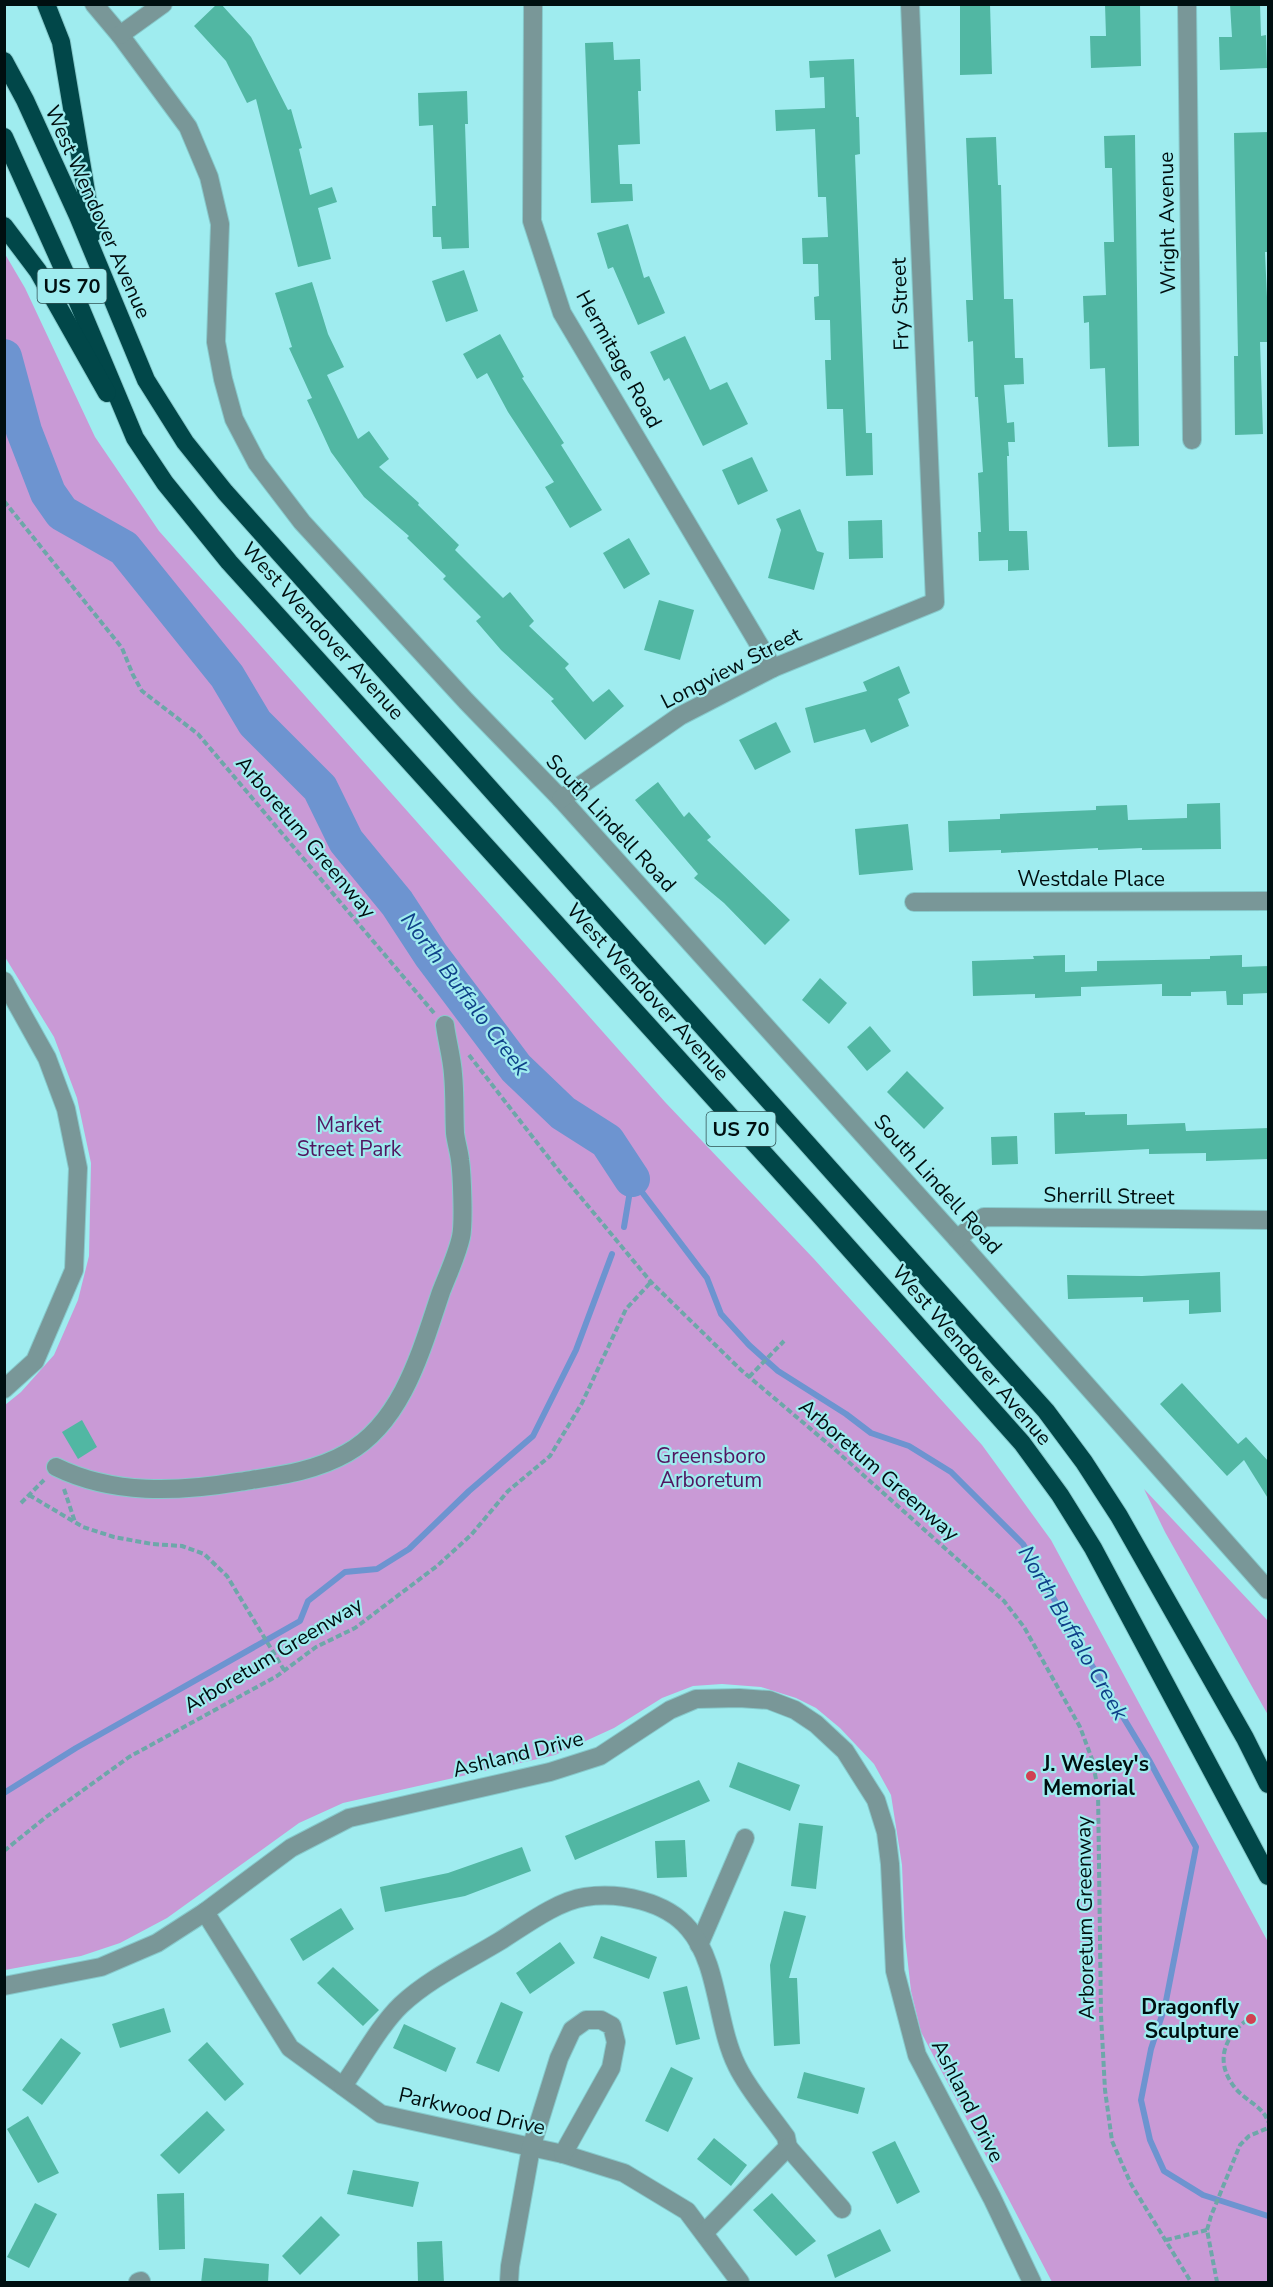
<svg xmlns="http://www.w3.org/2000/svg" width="1273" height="2287" font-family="'Nunito Sans',sans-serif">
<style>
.green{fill:#c99ad6}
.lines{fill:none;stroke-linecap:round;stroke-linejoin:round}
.stream{stroke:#6d94d0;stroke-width:6}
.river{stroke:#6d94d0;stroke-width:36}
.building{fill:#51b7a3}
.minor-casing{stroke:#86c9cb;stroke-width:20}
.highway-casing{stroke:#86c9cb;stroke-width:20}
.path{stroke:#6da7a9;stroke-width:4;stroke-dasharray:6 3;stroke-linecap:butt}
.minor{stroke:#799798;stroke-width:18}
.highway{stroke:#014749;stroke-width:18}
.poi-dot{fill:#d14151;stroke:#9fecef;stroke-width:2}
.labels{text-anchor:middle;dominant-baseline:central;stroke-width:4.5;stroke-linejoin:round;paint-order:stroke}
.shield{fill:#9fecef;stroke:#305153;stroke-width:1.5}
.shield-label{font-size:20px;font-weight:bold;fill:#000f10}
.street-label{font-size:21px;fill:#000f10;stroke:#9fecef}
.park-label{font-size:21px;fill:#511660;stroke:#9fecef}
.poi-label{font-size:21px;font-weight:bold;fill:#000f10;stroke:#9fecef;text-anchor:start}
.water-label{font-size:22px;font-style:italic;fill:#0f4189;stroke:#9fecef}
</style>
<rect width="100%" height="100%" fill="#9fecef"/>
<!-- green -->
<g class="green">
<path d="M 5,254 L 25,288 L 95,437 L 159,531 L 665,1102 L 814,1259 L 982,1445 L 1051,1540 L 1268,1942 L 1268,2282 L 1052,2282 L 921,2032 L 911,1991 L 905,1937 L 902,1865 L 891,1795 L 874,1764 L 840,1728 L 816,1708 L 796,1698 L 761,1687 L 722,1684 L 693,1686 L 662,1698 L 614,1728 L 555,1755 L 343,1803 L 299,1823 L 167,1918 L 120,1943 L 81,1956 L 5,1970 L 5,1405 L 21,1392 L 54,1355 L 78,1300 L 89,1256 L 91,1163 L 77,1098 L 54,1037 L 5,957 Z"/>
<path d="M 1144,1489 L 1268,1621 L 1268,1715 L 1165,1532 Z"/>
</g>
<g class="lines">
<!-- stream -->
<g class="stream">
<path d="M 632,1179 L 707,1278 L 721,1314 L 749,1345 L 778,1371 L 846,1414 L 871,1433 L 909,1446 L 951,1472 L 1023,1544 L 1085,1654 L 1149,1760 L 1196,1847 L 1165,2006 L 1151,2049 L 1141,2100 L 1150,2140 L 1164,2171 L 1203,2195 L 1268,2216"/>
<path d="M 624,1227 L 632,1179"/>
<path d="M 4,1793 L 76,1748 L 300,1621 L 308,1601 L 345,1572 L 377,1569 L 409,1549 L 469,1491 L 533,1436 L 576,1350 L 612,1254"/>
</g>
<!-- river -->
<path class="river" d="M 4,357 L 24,431 L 48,493 L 62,513 L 124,548 L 227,676 L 255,723 L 320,788 L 346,841 L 397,903 L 431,955 L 516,1068 L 563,1113 L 607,1141 L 632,1179"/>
</g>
<!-- building -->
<g class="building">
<path d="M 217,4 L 221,4 L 251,37 L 288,110 L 291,109 L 302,148 L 299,149 L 310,195 L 332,187 L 337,202 L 318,208 L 331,259 L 298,267 L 256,99 L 247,103 L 226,61 L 194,26 Z"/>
<path d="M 960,4 L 990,4 L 992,74 L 960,75 Z"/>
<path d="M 1105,4 L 1140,4 L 1141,66 L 1091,68 L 1090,36 L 1106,36 Z"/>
<path d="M 1230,4 L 1260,4 L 1261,36 L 1266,35 L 1267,68 L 1220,70 L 1219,37 L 1232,37 Z"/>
<path d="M 613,42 L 614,60 L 640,59 L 641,91 L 638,91 L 640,144 L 618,145 L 620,184 L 632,184 L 633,201 L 591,203 L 585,43 Z"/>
<path d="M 854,59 L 856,117 L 859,117 L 860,154 L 855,155 L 866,433 L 872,433 L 873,475 L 846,476 L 843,409 L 827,409 L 825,360 L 831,360 L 830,320 L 815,320 L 814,297 L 819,296 L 818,264 L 803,264 L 802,238 L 828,237 L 826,197 L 818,197 L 815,129 L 776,131 L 775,110 L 825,108 L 824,77 L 810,78 L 809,61 Z"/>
<path d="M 467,91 L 468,124 L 465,124 L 469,248 L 442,249 L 441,237 L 433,237 L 432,206 L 436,206 L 433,125 L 419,126 L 418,93 Z"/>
<path d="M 1269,132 L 1269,252 L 1265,252 L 1269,342 L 1260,342 L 1263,434 L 1235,435 L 1234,356 L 1238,356 L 1234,133 Z"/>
<path d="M 1135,135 L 1139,446 L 1108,447 L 1105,368 L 1090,369 L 1089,322 L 1084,323 L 1083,296 L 1106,295 L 1104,242 L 1114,242 L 1112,168 L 1105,168 L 1104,136 Z"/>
<path d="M 996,137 L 998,185 L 1001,185 L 1004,299 L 1013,299 L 1015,358 L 1023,358 L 1024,384 L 1004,385 L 1007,423 L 1014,422 L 1015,442 L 1008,442 L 1009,456 L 1007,456 L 1009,531 L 1027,531 L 1029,570 L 1008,571 L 1008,560 L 979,561 L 978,532 L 981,532 L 978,473 L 983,472 L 978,397 L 975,397 L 973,341 L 968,342 L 966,300 L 973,300 L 966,138 Z"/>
<path d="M 628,224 L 644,278 L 649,276 L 665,313 L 638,325 L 613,267 L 608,269 L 597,233 Z"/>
<path d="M 464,270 L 478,311 L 446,322 L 432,281 Z"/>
<path d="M 312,282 L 328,334 L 344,367 L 327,375 L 358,439 L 369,431 L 389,459 L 379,467 L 419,503 L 418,505 L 459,545 L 455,550 L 503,598 L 510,592 L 534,621 L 529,626 L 569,664 L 565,668 L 593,702 L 609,689 L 624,706 L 585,740 L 551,701 L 554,699 L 501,650 L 476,621 L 481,617 L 443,579 L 446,576 L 407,538 L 409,536 L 364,497 L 331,452 L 307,400 L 312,398 L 289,348 L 292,347 L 275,293 Z"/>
<path d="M 500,334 L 524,377 L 522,378 L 564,443 L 561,445 L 602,510 L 570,528 L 545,487 L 554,482 L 508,412 L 487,373 L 477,379 L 463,354 Z"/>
<path d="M 685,336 L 710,390 L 727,382 L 748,424 L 703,446 L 669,378 L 664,381 L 650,352 Z"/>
<path d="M 752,457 L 768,491 L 738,505 L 722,470 Z"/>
<path d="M 800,509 L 817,551 L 824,553 L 814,590 L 768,578 L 781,530 L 776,519 Z"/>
<path d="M 882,520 L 883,558 L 849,559 L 848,521 Z"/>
<path d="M 629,538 L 650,574 L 624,589 L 603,553 Z"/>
<path d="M 659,600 L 694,610 L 680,660 L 644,650 Z"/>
<path d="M 899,666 L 910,693 L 898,699 L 909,726 L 871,743 L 865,729 L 814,743 L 805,708 L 867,691 L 863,682 Z"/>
<path d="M 776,722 L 791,752 L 755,770 L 739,740 Z"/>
<path d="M 658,782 L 684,817 L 689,812 L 711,837 L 707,840 L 790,920 L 765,945 L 724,903 L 694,878 L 698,874 L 635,800 Z"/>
<path d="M 1220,803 L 1221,849 L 1142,850 L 1142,848 L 1098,850 L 1098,848 L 1001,853 L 1001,850 L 949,852 L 948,821 L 1000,819 L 1000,814 L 1096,810 L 1096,806 L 1127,805 L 1128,820 L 1187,818 L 1187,804 Z"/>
<path d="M 908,824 L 913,870 L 859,875 L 855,829 Z"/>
<path d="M 1065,955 L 1065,972 L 1097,971 L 1097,961 L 1210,959 L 1210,956 L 1242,955 L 1242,967 L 1269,966 L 1269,993 L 1243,994 L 1243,1005 L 1227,1005 L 1226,991 L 1191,992 L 1191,996 L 1162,996 L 1162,984 L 1081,987 L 1081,996 L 1035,998 L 1035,994 L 973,996 L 972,961 L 1034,959 L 1033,956 Z"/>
<path d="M 820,978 L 847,1003 L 829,1024 L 802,1000 Z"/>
<path d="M 870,1026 L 891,1051 L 867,1071 L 847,1047 Z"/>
<path d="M 907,1071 L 944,1108 L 924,1129 L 887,1092 Z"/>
<path d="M 1085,1112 L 1085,1115 L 1127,1114 L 1127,1125 L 1185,1123 L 1186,1131 L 1269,1128 L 1269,1159 L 1206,1161 L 1206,1153 L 1149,1154 L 1149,1149 L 1055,1154 L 1054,1113 Z"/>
<path d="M 1017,1136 L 1018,1164 L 992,1165 L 991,1137 Z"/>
<path d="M 1220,1272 L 1221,1312 L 1189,1314 L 1189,1300 L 1143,1302 L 1143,1297 L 1068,1299 L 1067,1275 L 1142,1276 Z"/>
<path d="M 1182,1383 L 1238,1444 L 1246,1437 L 1269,1462 L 1269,1500 L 1244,1460 L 1227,1476 L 1160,1404 Z"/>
<path d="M 82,1420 L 97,1447 L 78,1459 L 62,1432 Z"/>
<path d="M 738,1762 L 800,1785 L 790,1811 L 729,1787 Z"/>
<path d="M 699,1780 L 710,1801 L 575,1860 L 565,1836 Z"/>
<path d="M 799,1823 L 823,1826 L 816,1889 L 791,1886 Z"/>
<path d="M 685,1840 L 687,1877 L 657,1878 L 655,1841 Z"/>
<path d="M 522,1847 L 531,1871 L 465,1896 L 385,1912 L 380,1887 L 448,1873 Z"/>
<path d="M 341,1908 L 354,1929 L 303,1961 L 290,1939 Z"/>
<path d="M 784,1911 L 806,1916 L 789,1978 L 797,1978 L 800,2044 L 774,2046 L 770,1965 Z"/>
<path d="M 601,1936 L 657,1957 L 649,1979 L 593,1958 Z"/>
<path d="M 560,1942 L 575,1963 L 530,1994 L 516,1973 Z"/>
<path d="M 333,1967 L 379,2010 L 363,2026 L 317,1983 Z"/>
<path d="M 687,1986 L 700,2039 L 676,2045 L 663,1992 Z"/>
<path d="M 501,2002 L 523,2012 L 499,2072 L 476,2063 Z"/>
<path d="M 164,2008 L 171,2032 L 120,2048 L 112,2024 Z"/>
<path d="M 404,2024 L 456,2048 L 446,2072 L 393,2048 Z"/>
<path d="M 61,2038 L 81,2053 L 42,2105 L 22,2090 Z"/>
<path d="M 207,2042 L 244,2084 L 225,2101 L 188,2060 Z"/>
<path d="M 671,2067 L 693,2078 L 668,2132 L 645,2121 Z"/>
<path d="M 804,2072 L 865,2088 L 858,2114 L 797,2098 Z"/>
<path d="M 207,2111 L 225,2130 L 179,2174 L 160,2155 Z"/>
<path d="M 28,2116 L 59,2173 L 38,2183 L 7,2129 Z"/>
<path d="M 714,2138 L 747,2165 L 731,2186 L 697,2159 Z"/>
<path d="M 895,2141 L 920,2192 L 897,2204 L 872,2152 Z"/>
<path d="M 353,2170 L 419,2182 L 413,2207 L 347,2194 Z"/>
<path d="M 184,2193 L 185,2249 L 159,2250 L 157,2194 Z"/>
<path d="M 772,2193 L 816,2241 L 796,2256 L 753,2210 Z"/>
<path d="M 35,2203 L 57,2214 L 29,2268 L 7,2257 Z"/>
<path d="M 321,2216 L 340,2235 L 300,2275 L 282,2256 Z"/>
<path d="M 880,2229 L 891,2251 L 835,2278 L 827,2255 Z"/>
<path d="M 442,2241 L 444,2283 L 418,2283 L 417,2242 Z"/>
<path d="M 204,2258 L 269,2264 L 268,2283 L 201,2283 Z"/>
</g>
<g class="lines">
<defs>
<g id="minor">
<path d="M 94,4 L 120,35 L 188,127 L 209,177 L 220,224 L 216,342 L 223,379 L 234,419 L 257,463 L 302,522 L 466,701 L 561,799 L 957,1239 L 1268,1590"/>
<path d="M 533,4 L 532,221 L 562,313 L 773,668"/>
<path d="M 1187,4 L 1192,440"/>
<path d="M 120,35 L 163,4"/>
<path d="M 561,799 L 680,716 L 773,668 L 935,602 L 910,4"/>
<path d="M 914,902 L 1268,901"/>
<path d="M 4,981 L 47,1058 L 66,1109 L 78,1168 L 74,1270 L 35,1361 L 4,1389"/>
<path d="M 957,1239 L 984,1217 L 1268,1220"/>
<path d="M 56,1467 C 113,1495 178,1492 238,1482 C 276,1476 314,1472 347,1453 C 403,1422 422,1348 441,1292 C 448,1274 457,1255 461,1237 C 464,1224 462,1174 460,1160 C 459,1151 456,1142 455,1133 C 454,1113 455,1094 453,1074 C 452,1058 447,1041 445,1025"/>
<path d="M 205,1912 L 290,2048 L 381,2114 L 563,2154 L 624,2173 L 687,2211 L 740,2282"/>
<path d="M 699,1945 L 745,1838"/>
<path d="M 4,1986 L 101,1967 L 157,1943 L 205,1912 L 291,1848 L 349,1818 L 550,1772 L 600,1756 L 670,1710 L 696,1699 L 739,1698 L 769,1700 L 795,1710 L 816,1724 L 845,1751 L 876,1800 L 886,1832 L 890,1864 L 895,1971 L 917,2055 L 992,2198 L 1032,2282"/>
<path d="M 343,2086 C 360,2062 380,2025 401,2005 C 430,1978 467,1961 500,1941 C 524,1926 557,1901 585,1897 C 620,1892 666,1901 689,1929 C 719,1964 716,2024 737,2066 C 749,2091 770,2114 786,2137 L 788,2147 L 704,2233"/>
<path d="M 788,2147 L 842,2209"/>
<path d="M 138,2282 L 141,2281"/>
<path d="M 509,2282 L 510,2266 L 531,2148 L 559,2058 L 572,2030 L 586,2020 L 601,2020 L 612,2026 L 616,2042 L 611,2068 L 563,2154"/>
</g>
<g id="highway">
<path d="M 46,4 L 61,42 L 93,233"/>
<path d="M 4,61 L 25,100 L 78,216 L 146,380 L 185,442 L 225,492 L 1046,1411 L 1084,1462 L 1119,1516 L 1245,1738 L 1268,1784"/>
<path d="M 4,137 L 75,295 L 135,438 L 165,483 L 229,562 L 815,1210 L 1022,1443 L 1060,1495 L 1093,1548 L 1268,1876"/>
<path d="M 4,226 L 38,271 L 107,393"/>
</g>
</defs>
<!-- minor casing -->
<use href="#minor" class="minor-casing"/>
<!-- highway casing -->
<use href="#highway" class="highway-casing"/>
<!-- path -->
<g class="path">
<path d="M 4,501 L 122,648 L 133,675 L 142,691 L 198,734 L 434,1013"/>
<path d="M 469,1055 L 559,1171 L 651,1282 L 741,1370 L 832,1447 L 1004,1601 L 1024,1627 L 1080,1727 L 1092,1759 L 1098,1789 L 1101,2015 L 1105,2090 L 1112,2141 L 1131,2184 L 1191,2282"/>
<path d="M 749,1377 L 784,1341"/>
<path d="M 64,1489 L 75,1522"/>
<path d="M 29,1495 L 83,1527 L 114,1537 L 152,1544 L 182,1546 L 204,1554 L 227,1576 L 284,1670"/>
<path d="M 21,1503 L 44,1480"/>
<path d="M 4,1851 L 46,1817 L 129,1757 L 277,1676 L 316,1647 L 355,1628 L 437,1566 L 471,1535 L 508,1491 L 550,1456 L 582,1403 L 626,1309 L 651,1282"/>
<path d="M 1247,2020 C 1222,2039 1215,2064 1236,2089 C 1246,2101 1264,2107 1268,2122"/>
<path d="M 1207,2230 L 1211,2216 L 1240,2145 L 1249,2136 L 1268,2128"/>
<path d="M 1166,2240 L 1207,2230 L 1217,2282"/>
</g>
<!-- minor -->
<use href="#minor" class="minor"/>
<!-- highway -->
<use href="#highway" class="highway"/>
</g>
<!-- markers -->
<g class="poi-dot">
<circle cx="1031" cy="1776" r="6"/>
<circle cx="1251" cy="2019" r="6"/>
</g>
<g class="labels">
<!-- shield labels -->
<g class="shield">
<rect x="37.5" y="269" width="69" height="34" rx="4.5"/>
<rect x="706.5" y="1112" width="69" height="34" rx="4.5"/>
</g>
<g class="shield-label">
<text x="72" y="286">US 70</text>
<text x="741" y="1129">US 70</text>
</g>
<!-- street labels -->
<g class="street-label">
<text transform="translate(98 212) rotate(66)">West Wendover Avenue</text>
<text transform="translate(1167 223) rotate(-91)">Wright Avenue</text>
<text transform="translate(900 304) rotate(-92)">Fry Street</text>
<text transform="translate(619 359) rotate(61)">Hermitage Road</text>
<text transform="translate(323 631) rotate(48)">West Wendover Avenue</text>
<text transform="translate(731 668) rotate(-27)">Longview Street</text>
<text transform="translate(611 823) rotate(47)">South Lindell Road</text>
<text transform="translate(306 837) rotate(50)">Arboretum Greenway</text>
<text x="1091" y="879">Westdale Place</text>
<text transform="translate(648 992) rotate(48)">West Wendover Avenue</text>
<text transform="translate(938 1184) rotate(48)">South Lindell Road</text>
<text transform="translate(1109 1196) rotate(1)">Sherrill Street</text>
<text transform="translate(972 1355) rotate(49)">West Wendover Avenue</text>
<text transform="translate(879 1470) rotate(41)">Arboretum Greenway</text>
<text transform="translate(273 1655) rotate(-31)">Arboretum Greenway</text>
<text transform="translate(518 1754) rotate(-14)">Ashland Drive</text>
<text transform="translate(1085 1918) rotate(-91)">Arboretum Greenway</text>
<text transform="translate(968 2101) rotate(63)">Ashland Drive</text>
<text transform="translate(472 2111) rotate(13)">Parkwood Drive</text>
</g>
<!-- park labels -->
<g class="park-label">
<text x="349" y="1125">Market<tspan x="349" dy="24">Street Park</tspan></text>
<text x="711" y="1456">Greensboro<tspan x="711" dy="24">Arboretum</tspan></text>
</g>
<!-- poi labels -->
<g class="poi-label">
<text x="1043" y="1764">J. Wesley's<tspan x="1043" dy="24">Memorial</tspan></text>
<text x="1239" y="2007" text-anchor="end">Dragonfly<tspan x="1239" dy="24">Sculpture</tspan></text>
</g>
<!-- water labels -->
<g class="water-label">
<text transform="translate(465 994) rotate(53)">North Buffalo Creek</text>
<text transform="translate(1073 1633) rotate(60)">North Buffalo Creek</text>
</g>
</g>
<!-- border -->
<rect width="1273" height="2287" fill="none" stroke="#000f10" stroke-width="12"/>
</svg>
